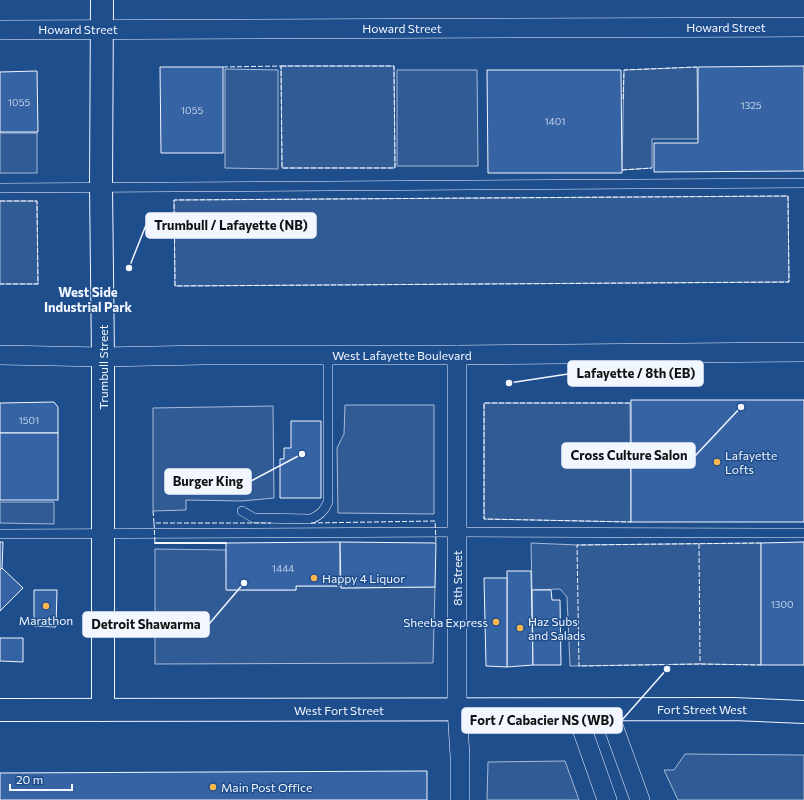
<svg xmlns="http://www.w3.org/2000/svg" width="804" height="800" font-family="Commissioner,sans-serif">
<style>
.parking{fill:#305b95;stroke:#a8bbd7}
.building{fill:#3563a3;stroke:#f2f6ff}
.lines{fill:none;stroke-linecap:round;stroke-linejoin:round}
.service-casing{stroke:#f2f6ff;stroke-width:10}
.minor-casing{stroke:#f2f6ff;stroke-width:20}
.tertiary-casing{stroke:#f2f6ff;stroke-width:24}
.primary-casing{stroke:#f2f6ff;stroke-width:24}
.service{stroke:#1f4e8c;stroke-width:9}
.minor{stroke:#1f4e8c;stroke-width:19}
.tertiary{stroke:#1f4e8c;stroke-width:22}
.primary{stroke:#1f4e8c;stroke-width:22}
.fence{stroke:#f2f6ff;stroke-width:1;stroke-dasharray:5 2;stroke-linecap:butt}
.wall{stroke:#f2f6ff;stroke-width:2}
.poi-dot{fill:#ffb74d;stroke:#1f4e8c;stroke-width:1.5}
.labels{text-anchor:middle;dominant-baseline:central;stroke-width:3;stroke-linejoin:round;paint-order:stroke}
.number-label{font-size:10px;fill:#c3d1e8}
.street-label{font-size:12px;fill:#f2f6ff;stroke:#1f4e8c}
.poi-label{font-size:12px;fill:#f2f6ff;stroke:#1f4e8c;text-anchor:start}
.neighbourhood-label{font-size:13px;font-weight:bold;fill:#f2f6ff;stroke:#1f4e8c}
.leader{fill:none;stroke:#f2f6ff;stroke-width:1.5}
.callout-dot{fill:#f2f6ff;stroke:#1f4e8c;stroke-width:1.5}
.callout{fill:#f2f6ff;stroke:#f2f6ff;stroke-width:1.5}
.callout-label{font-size:13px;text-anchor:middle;font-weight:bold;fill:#111}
</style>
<rect width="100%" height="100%" fill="#1f4e8c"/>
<!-- parking -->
<g class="parking">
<path d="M 281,66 L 394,66 L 395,168 L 282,168 Z"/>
<path d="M 697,67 L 698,139 L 652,139 L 652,168 L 622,170 L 624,70 Z"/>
<path d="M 225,69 L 278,70 L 278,169 L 225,168 Z"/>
<path d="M 397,70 L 477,70 L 478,166 L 397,166 Z"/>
<rect x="0" y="133" width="37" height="40"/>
<path d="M 788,196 L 789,282 L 175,286 L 174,200 Z"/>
<path d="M 0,201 L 37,201 L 38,284 L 0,284 Z"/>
<path d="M 484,403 L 630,403 L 631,522 L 484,519 Z"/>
<path d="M 345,405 L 434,405 L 434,514 L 338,513 L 337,448 L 344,434 Z"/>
<path d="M 273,406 L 274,498 L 242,501 L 186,500 L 186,510 L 153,511 L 153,408 Z"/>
<path d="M 0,502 L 54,502 L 54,524 L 0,523 Z"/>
<path d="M 531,543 L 578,545 L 761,543 L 761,665 L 700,664 L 570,666 L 567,597 L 560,589 L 532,590 Z"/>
<path d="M 155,549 L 226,550 L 227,590 L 296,590 L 296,586 L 340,586 L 341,588 L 435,587 L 433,663 L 155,664 Z"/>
<path d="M 685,754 L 804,755 L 804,800 L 678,800 L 664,770 L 674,770 Z"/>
<path d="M 565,761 L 579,800 L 487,800 L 488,762 Z"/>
</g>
<!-- building -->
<g class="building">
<path d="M 804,66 L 804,171 L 654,172 L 654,143 L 698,143 L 698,67 Z"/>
<path d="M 160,67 L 223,67 L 223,153 L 161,153 Z"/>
<path d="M 487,70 L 621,70 L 622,173 L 488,173 Z"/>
<path d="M 37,71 L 38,132 L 0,132 L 0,72 Z"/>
<rect x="631" y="400" width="173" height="122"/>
<path d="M 54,402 L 58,407 L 58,433 L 0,433 L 0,403 Z"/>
<path d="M 291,421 L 321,421 L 321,498 L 280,498 L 280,459 L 284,459 L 284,448 L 291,448 Z"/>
<rect x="0" y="433" width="58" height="67"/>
<path d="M 0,542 L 3,542 L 2,568 L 0,570 Z"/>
<path d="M 340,542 L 340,586 L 296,586 L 296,590 L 226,590 L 226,543 Z"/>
<path d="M 340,542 L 436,543 L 435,587 L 341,588 Z"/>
<path d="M 804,542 L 804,665 L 761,665 L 761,543 Z"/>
<path d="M 2,568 L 23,588 L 0,611 L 0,570 Z"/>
<path d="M 507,571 L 531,571 L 533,665 L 507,667 Z"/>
<path d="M 484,578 L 507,578 L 507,667 L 486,666 Z"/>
<path d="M 34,590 L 57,590 L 56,627 L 34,626 Z"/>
<path d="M 532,590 L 551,590 L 552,600 L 560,600 L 561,665 L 533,665 Z"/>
<path d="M 0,638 L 23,638 L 23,662 L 0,661 Z"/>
<path d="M 427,771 L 427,800 L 0,800 L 0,773 Z"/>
</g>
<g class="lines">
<defs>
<g id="service">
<path d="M 0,188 L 804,183"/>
<path d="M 242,511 L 254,518 L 311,519 C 320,515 324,511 328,502 L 328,355"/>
<path d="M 0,534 L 457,532 L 804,533"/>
</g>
<g id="minor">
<path d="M 0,30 L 804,27"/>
<path d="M 0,355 L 103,357 L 204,355 L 457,355 L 804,352"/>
<path d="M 457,355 L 457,709 L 460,756 L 460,800"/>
<path d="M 575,709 L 607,800"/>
<path d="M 607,709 L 640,800"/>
</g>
<path id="tertiary" d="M 102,0 L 101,187 L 103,357 L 103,710"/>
<path id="primary" d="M 0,710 L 733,709 L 804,712"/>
</defs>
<!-- service casing -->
<use href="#service" class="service-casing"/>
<!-- minor casing -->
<use href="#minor" class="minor-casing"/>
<!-- tertiary casing -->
<use href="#tertiary" class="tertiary-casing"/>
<!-- primary casing -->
<use href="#primary" class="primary-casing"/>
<!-- service -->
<use href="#service" class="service"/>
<!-- minor -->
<use href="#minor" class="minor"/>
<!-- tertiary -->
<use href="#tertiary" class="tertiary"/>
<!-- primary -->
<use href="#primary" class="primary"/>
<!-- fence -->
<g class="fence">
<path d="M 281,66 L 394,66 L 395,168 L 282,168 Z"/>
<path d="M 223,67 L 281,66"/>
<path d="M 623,99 L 624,70 L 697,67"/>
<path d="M 622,170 L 652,168"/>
<path d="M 788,196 L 789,282 L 175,286 L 174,200 Z"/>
<path d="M 0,201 L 37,201 L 38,284 L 0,284"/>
<path d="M 630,403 L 484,403 L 484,519 L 631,522"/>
<path d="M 153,511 L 154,523 L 271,523"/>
<path d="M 154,523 L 155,543"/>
<path d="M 311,523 L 435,521 L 436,543"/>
<path d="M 761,543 L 577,545 L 579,666 L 700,664 L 761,665"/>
<path d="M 699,544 L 700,664"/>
</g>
<!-- wall -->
<path class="wall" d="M 155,543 L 226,543"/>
</g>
<!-- markers -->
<g class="poi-dot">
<circle cx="717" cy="462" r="4"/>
<circle cx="314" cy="578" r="4"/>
<circle cx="46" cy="606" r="4"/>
<circle cx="496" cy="622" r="4"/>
<circle cx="520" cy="628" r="4"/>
<circle cx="213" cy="787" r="4"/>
</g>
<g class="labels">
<!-- number labels -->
<g class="number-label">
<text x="19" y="102">1055</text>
<text x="751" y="105">1325</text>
<text x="192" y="110">1055</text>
<text x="555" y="121">1401</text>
<text x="29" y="420">1501</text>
<text x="283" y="568">1444</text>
<text x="782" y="604">1300</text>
</g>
<!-- street labels -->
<g class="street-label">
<text x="726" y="27">Howard Street</text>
<text x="402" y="28">Howard Street</text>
<text x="78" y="29">Howard Street</text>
<text x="402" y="355">West Lafayette Boulevard</text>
<text transform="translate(103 367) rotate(-90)">Trumbull Street</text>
<text transform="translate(457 578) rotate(-90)">8th Street</text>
<text x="702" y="709">Fort Street West</text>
<text x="339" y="710">West Fort Street</text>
</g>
<!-- poi labels -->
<g class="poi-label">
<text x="725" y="455">Lafayette<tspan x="725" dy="14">Lofts</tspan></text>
<text x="322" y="578">Happy 4 Liquor</text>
<text x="46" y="620" text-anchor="middle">Marathon</text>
<text x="528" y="621">Haz Subs<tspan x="528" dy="14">and Salads</tspan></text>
<text x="488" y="622" text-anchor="end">Sheeba Express</text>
<text x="221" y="787">Main Post Office</text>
</g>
<!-- neighbourhood labels -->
<g class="neighbourhood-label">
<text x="88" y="292">West Side<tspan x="88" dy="15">Industrial Park</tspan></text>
</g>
</g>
<!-- callouts -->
<path class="leader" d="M129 268L146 225M509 383L568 374M741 407L695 456M302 454L251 481M244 583L209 624M667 669L622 720"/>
<g class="callout-dot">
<circle cx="129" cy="268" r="4"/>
<circle cx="509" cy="383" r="4"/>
<circle cx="741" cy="407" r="4"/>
<circle cx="302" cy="454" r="4"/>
<circle cx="244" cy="583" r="4"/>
<circle cx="667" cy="669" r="4"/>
</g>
<g class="callout">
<rect x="146" y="213" width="170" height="25" rx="4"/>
<rect x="568" y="361" width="135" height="25" rx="4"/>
<rect x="562" y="443" width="133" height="25" rx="4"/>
<rect x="165" y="469" width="86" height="25" rx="4"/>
<rect x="83" y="612" width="126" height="25" rx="4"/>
<rect x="462" y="708" width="160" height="25" rx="4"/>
</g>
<g class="callout-label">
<text x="231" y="230">Trumbull / Lafayette (NB)</text>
<text x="636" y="378">Lafayette / 8th (EB)</text>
<text x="629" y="460">Cross Culture Salon</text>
<text x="208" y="486">Burger King</text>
<text x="146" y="629">Detroit Shawarma</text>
<text x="542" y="725">Fort / Cabacier NS (WB)</text>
</g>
<!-- scale -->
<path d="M10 784v6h62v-6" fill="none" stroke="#f2f6ff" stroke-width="2"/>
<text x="16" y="784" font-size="12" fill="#f2f6ff" stroke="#1f4e8c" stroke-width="3" paint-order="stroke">20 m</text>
</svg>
